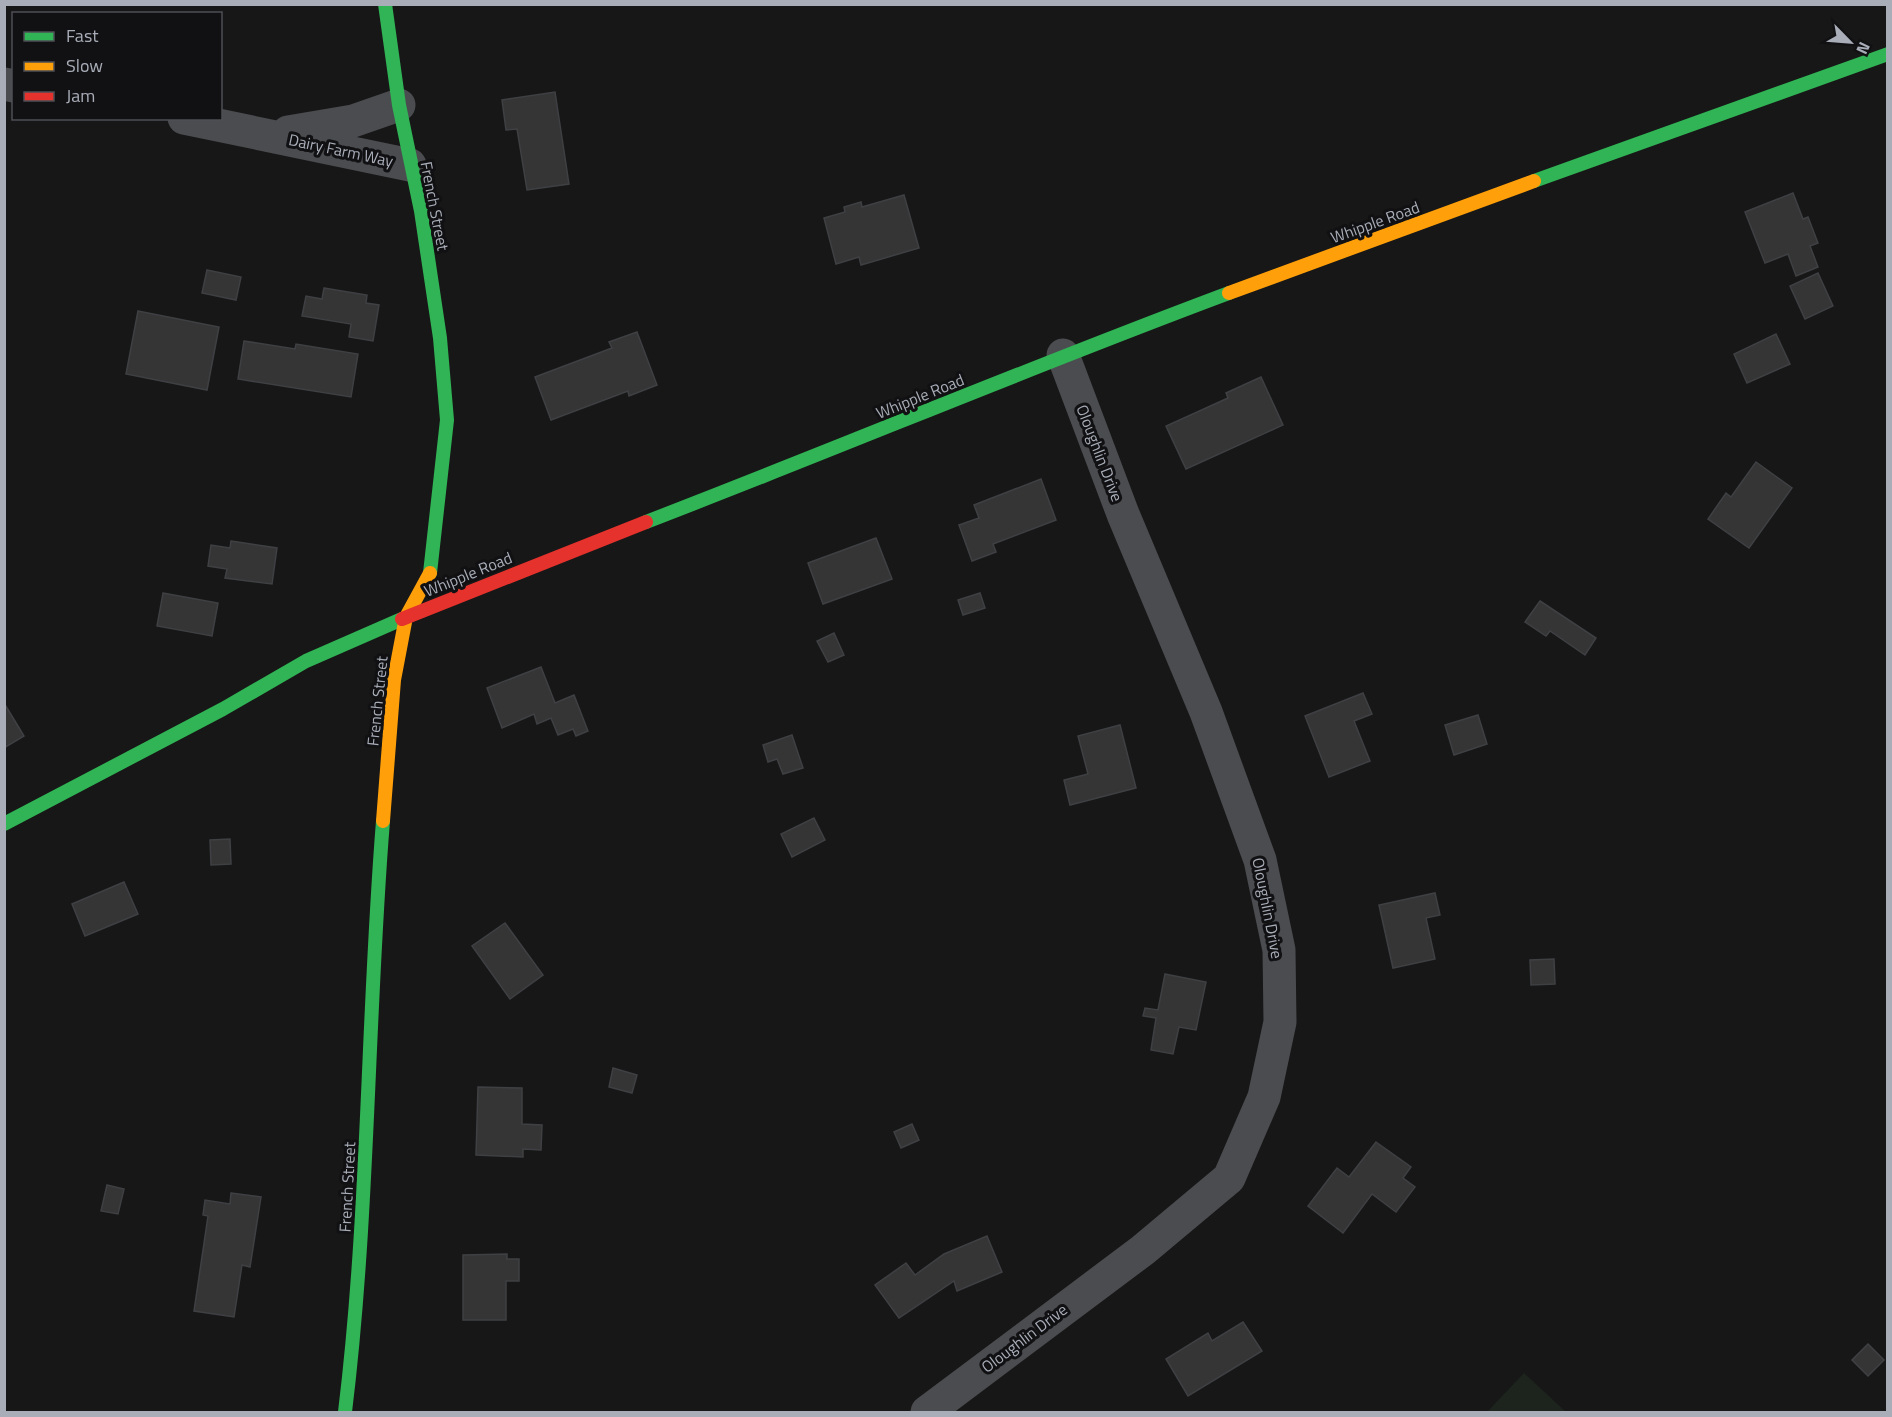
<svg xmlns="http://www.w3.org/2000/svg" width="1892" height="1417" font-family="'Titillium Web',sans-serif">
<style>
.green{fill:#1d241e}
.building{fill:#353536;stroke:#3f4043;stroke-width:1.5}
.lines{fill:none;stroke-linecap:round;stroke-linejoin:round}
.street{stroke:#4b4c50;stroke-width:33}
.fast{stroke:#30b455;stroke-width:14}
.slow{stroke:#ff9f0a;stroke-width:14}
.jam{stroke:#e5322d;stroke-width:14}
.labels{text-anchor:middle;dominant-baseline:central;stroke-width:6;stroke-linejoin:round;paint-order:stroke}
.street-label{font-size:16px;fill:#a8adb8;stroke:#111113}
</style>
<rect width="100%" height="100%" fill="#171717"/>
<!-- green -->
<path class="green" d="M 1524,1373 L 1566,1412 L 1487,1412 Z"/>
<!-- building -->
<g class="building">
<path d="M 555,92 L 569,184 L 527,190 L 517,129 L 506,130 L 502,100 Z"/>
<path d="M 1793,193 L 1803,219 L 1808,217 L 1818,243 L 1810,246 L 1818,267 L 1796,276 L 1788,254 L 1765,263 L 1745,212 Z"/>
<path d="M 904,195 L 919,248 L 861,265 L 859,257 L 836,264 L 824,218 L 845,212 L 844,207 L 861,202 L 862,207 Z"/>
<path d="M 207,270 L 241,277 L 236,300 L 202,293 Z"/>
<path d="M 1818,273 L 1833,306 L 1805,319 L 1790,286 Z"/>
<path d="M 324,288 L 367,295 L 366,303 L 379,305 L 373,341 L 349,337 L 351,324 L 302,316 L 306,296 L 322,299 Z"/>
<path d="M 138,311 L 219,327 L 207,390 L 126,374 Z"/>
<path d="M 637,332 L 657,385 L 629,396 L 628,391 L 551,420 L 535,377 L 612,348 L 609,342 Z"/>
<path d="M 1776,334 L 1790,364 L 1747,383 L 1734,354 Z"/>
<path d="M 244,341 L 295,349 L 296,344 L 358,354 L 351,397 L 238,379 Z"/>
<path d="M 1261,377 L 1283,425 L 1186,469 L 1166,426 L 1228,398 L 1226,393 Z"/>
<path d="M 1756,462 L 1792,488 L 1749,548 L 1708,519 L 1726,493 L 1731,497 Z"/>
<path d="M 1041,479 L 1056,520 L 993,544 L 996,552 L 972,561 L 959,525 L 979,518 L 974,505 Z"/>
<path d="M 876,538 L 892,579 L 823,604 L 808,563 Z"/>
<path d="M 231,541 L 277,548 L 272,584 L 225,578 L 227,569 L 208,566 L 211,545 L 230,548 Z"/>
<path d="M 163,593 L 218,603 L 212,636 L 157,626 Z"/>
<path d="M 980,593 L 985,608 L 963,615 L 958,600 Z"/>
<path d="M 1540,601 L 1596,638 L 1585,655 L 1550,631 L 1546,636 L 1525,622 Z"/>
<path d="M 834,633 L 844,655 L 828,662 L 817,641 Z"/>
<path d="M 541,667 L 555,703 L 574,695 L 588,731 L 576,736 L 573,729 L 558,735 L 551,718 L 537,724 L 534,714 L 502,728 L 487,688 Z"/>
<path d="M 1363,693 L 1372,714 L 1354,721 L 1370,761 L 1329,777 L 1305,716 Z"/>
<path d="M 4,703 L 24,736 L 4,748 Z"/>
<path d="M 1478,715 L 1487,744 L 1454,755 L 1445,725 Z"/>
<path d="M 1120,725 L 1136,788 L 1070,805 L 1064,780 L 1088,774 L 1078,736 Z"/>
<path d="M 792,735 L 803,768 L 783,774 L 777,759 L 768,762 L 763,745 Z"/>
<path d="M 814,818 L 825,840 L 792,857 L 781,834 Z"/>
<path d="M 230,839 L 231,864 L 211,865 L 210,840 Z"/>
<path d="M 124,882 L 138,914 L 85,936 L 72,904 Z"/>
<path d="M 1435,893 L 1440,915 L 1426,918 L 1435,959 L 1393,968 L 1379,905 Z"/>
<path d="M 505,923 L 543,975 L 510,999 L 472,946 Z"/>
<path d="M 1554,959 L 1555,984 L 1531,985 L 1530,960 Z"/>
<path d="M 1165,974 L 1206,982 L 1196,1030 L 1179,1027 L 1173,1054 L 1151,1050 L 1156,1018 L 1143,1016 L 1145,1008 L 1158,1010 Z"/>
<path d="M 613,1068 L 637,1075 L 632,1093 L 609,1087 Z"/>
<path d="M 478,1087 L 522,1088 L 522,1124 L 542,1125 L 541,1150 L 523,1149 L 523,1157 L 476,1155 Z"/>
<path d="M 912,1124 L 919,1140 L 901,1148 L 894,1132 Z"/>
<path d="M 1376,1142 L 1411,1167 L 1403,1178 L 1415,1187 L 1396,1212 L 1372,1194 L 1343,1233 L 1308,1206 L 1337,1168 L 1349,1177 Z"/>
<path d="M 107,1185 L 124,1189 L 118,1214 L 101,1211 Z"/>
<path d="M 231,1193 L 261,1197 L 250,1267 L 242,1265 L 234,1317 L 194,1311 L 208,1216 L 203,1215 L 205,1200 L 230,1204 Z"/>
<path d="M 987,1236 L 1002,1272 L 957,1291 L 954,1281 L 899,1318 L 875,1285 L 906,1263 L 915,1275 L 944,1254 Z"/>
<path d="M 507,1254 L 507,1259 L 519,1259 L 519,1281 L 506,1281 L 506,1320 L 463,1320 L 463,1255 Z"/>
<path d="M 1243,1322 L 1262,1351 L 1188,1396 L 1166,1359 L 1208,1333 L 1212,1341 Z"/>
<path d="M 1868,1344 L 1884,1360 L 1868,1376 L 1852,1360 Z"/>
</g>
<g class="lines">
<!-- street -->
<g class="street">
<path d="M 4,84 L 14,86"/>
<path d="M 184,118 L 410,165"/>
<path d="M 288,132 L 353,121 L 399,105"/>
<path d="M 927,1412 L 1143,1250 L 1229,1178 L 1264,1097 L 1280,1022 L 1279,950 L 1260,860 L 1206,712 L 1123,514 L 1063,355"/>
</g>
<!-- fast -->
<g class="fast">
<path d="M 385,4 L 399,105 L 421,211 L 440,338 L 447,420 L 430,573"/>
<path d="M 1534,181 L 1888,54"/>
<path d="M 646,522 C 841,447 1033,366 1229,293"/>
<path d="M 4,824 L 223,709 L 306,661 L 402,619"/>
<path d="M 345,1412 C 369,1216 367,1018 383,821"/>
</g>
<!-- slow -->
<g class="slow">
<path d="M 1229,293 L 1534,181"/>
<path d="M 383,821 L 394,680 L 406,617 L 430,573"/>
</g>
<!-- jam -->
<path class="jam" d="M 402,619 L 646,522"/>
</g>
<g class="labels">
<!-- street labels -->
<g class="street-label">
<text transform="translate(341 150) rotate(12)">Dairy Farm Way</text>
<text transform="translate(435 206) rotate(79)">French Street</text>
<text transform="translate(1375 222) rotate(-20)">Whipple Road</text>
<text transform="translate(920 396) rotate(-22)">Whipple Road</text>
<text transform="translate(1100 453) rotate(69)">Oloughlin Drive</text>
<text transform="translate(468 574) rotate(-22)">Whipple Road</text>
<text transform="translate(377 701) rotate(-84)">French Street</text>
<text transform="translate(1268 908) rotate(79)">Oloughlin Drive</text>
<text transform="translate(347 1187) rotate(-87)">French Street</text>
<text transform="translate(1024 1338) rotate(-37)">Oloughlin Drive</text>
</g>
</g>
<!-- border -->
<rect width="1892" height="1417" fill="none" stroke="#a8adb8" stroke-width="12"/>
<!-- legend -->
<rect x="12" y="12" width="210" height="108" fill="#111113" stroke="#4d4f55" stroke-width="1.5"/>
<rect x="24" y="32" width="30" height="9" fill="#30b455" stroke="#4d4f55" stroke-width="1.5"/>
<text x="66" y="42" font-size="18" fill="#a8adb8">Fast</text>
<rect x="24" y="62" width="30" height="9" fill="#ff9f0a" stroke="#4d4f55" stroke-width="1.5"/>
<text x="66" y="72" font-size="18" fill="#a8adb8">Slow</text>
<rect x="24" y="92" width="30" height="9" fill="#e5322d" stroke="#4d4f55" stroke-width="1.5"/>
<text x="66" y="102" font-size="18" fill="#a8adb8">Jam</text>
<!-- north arrow -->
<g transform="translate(1850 42) rotate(115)" stroke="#111113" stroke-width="4.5" paint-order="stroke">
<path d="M0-4.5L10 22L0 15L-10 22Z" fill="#a8adb8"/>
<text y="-9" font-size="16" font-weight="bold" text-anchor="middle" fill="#a8adb8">N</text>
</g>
</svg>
